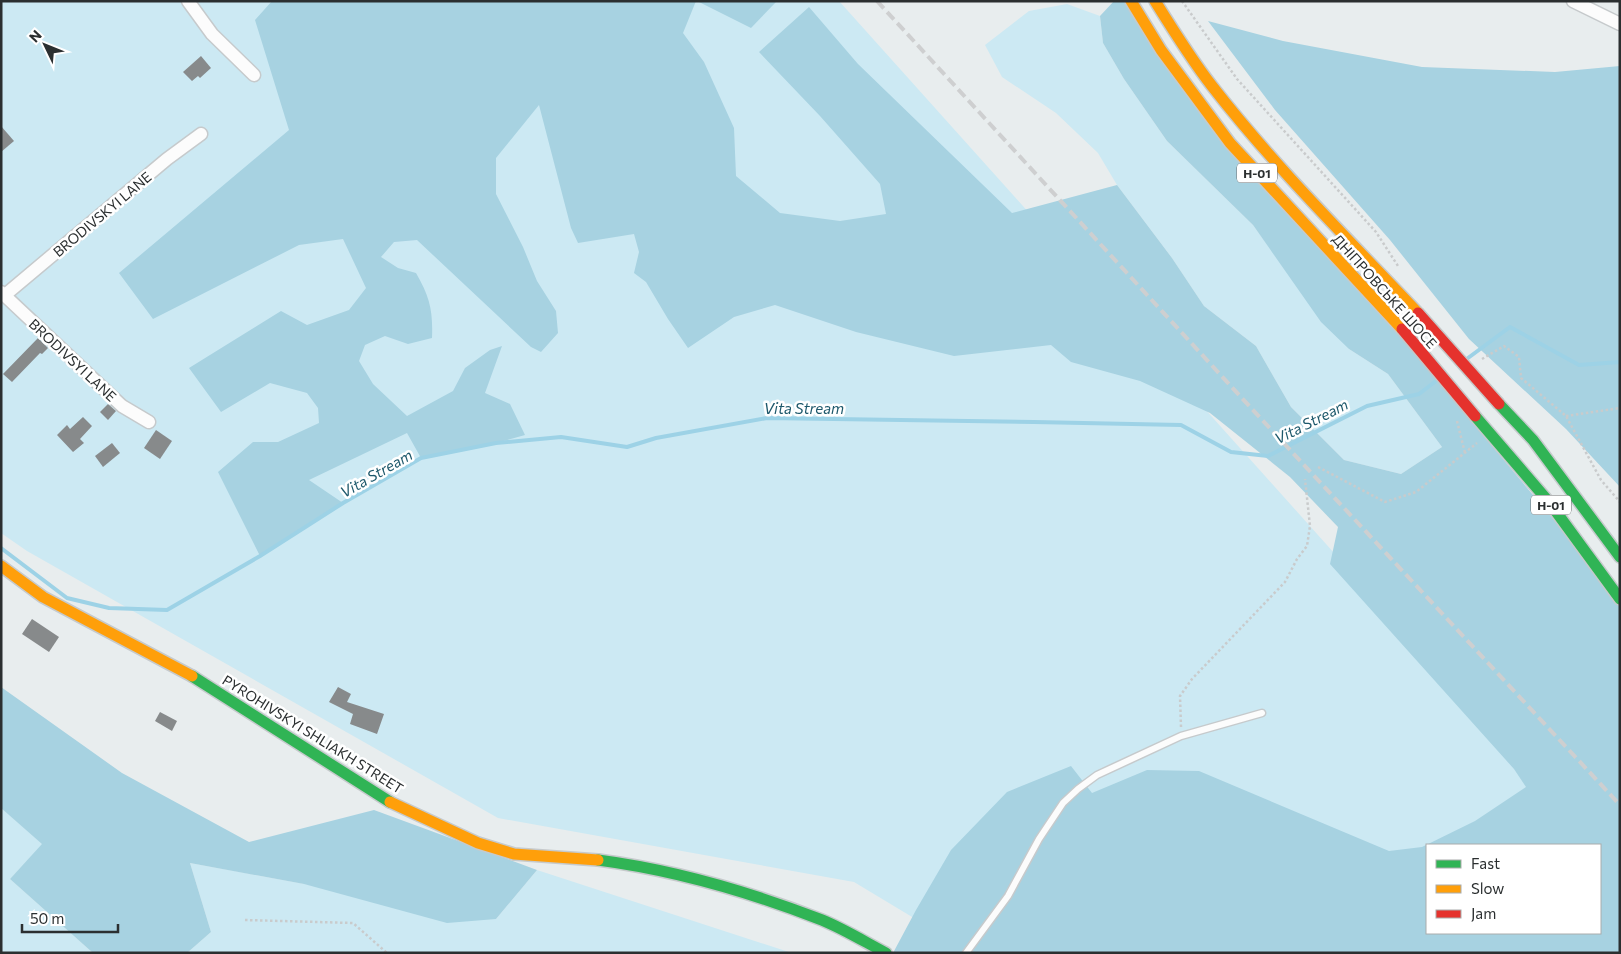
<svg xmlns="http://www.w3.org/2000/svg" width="1621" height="954" font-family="Commissioner,sans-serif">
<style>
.green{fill:#cce9f3}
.forest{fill:#a7d2e1;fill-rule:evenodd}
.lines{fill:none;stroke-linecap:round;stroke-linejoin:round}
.stream{stroke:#9dd2e6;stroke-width:4}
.building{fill:#878a8b}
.lane-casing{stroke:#c6cacc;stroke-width:9}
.street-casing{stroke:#c6cacc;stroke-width:15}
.fast-casing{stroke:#c6cacc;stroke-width:14}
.slow-casing{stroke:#c6cacc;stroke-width:14}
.path{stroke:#c9cbcc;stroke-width:2.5;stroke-dasharray:2.5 2.5;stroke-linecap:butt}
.lane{stroke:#fcfcfc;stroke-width:6}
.street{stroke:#fcfcfc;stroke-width:12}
.fast{stroke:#30b455;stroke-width:11}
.slow{stroke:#ff9f0a;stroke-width:11}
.rail{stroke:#cecfd0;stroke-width:4;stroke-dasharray:10 5;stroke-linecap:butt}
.jam-bridge-casing{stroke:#c5c7c7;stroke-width:14;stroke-linecap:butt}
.jam-bridge{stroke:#e5322d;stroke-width:11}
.labels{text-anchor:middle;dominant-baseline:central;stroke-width:5;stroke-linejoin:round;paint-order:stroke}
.shield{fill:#fff;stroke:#6b6d6e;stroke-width:1}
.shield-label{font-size:12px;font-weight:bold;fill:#2b2f30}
.street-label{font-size:14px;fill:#2b2f30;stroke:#fff}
.water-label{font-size:15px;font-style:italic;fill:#1d586b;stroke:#fff}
</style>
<rect width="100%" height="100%" fill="#e8edee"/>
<!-- green -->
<g class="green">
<path d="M 1,1 L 839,1 L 1596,845 L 1427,845 L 1427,933 L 1600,933 L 1620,953 L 972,953 L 854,882 L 498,818 L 27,551 L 1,533 Z"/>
<path d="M 1067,4 L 1100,16 L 1103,43 L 1124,79 L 1167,141 L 1253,225 L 1285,269 L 1349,349 L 1388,374 L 1442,447 L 1401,474 L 1344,460 L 1291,407 L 1256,346 L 1204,306 L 1172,258 L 1117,185 L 1098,153 L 1056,113 L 1002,77 L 985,45 L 1029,11 Z"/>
<path d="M 1,808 L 43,844 L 10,879 L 93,953 L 1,953 Z"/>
<path d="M 190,863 L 496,919 L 537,870 L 792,953 L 187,953 L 211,932 Z"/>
</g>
<!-- forest -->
<g class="forest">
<path d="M 272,1 L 696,1 L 683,33 L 704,62 L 734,128 L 736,176 L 780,213 L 840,221 L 886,214 L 880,184 L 820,116 L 759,52 L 809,7 L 858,64 L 1012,213 L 1117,185 L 1172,258 L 1204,306 L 1256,346 L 1291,407 L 1344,460 L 1401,474 L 1442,447 L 1388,374 L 1349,349 L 1321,322 L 1253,225 L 1167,141 L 1124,79 L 1103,43 L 1100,16 L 1114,1 L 1131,1 L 1161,50 L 1620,599 L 1620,953 L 893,953 L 916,910 L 951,850 L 1007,792 L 1071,766 L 1092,793 L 1147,770 L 1199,771 L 1389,851 L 1422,847 L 1475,821 L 1526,787 L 1514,769 L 1330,564 L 1338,527 L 1290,477 L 1210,413 L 1140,381 L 1071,362 L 1051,345 L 954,356 L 856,332 L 775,305 L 734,317 L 688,348 L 668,319 L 646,282 L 634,273 L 639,252 L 634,234 L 578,243 L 571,228 L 539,105 L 496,158 L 496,194 L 523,247 L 537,281 L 556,311 L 558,333 L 541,352 L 531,347 L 417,240 L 394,242 L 381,257 L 398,268 L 416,273 C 430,297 433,311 432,338 L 408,344 L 385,336 L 365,345 L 359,361 L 373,384 L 407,416 L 453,391 L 465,368 L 490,350 L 502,346 L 485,393 L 510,404 L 525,435 L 496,443 L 421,458 L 407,433 L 309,480 L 343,503 L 260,556 L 218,472 L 253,442 L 278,442 L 319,423 L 318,408 L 307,393 L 270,383 L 221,412 L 189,368 L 281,311 L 307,325 L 349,310 L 366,288 L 343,239 L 299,245 L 153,319 L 119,273 L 289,130 L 255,20 ZM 1427,845 L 1600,845 L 1600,933 L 1427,933 Z"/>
<path d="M 697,1 L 777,1 L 751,28 Z"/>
<path d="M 1208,21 L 1283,41 L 1422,67 L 1555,72 L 1620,66 L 1620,487 L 1566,429 L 1469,339 L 1390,240 L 1275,110 Z"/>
<path d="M 1,687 L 122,773 L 249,842 L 374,810 L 537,870 L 496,919 L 447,923 L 304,884 L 190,863 L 211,932 L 187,953 L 93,953 L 10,879 L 42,844 L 1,808 Z"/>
</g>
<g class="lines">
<!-- stream -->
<g class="stream">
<path d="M 1468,358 L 1510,327 L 1579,365 L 1620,362"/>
<path d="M 1,548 L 67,598 L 109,608 L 167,610 L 260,556 L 343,503 L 421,458 L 496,443 L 561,437 L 627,447 L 656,438 L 767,418 L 1034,422 L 1181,425 L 1231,452 L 1268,456 L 1367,406 L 1419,394 L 1436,381"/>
</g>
</g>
<!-- building -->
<g class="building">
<path d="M 201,56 L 211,68 L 200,78 L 198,76 L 192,81 L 183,72 Z"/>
<path d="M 1,126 L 14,141 L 1,152 Z"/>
<path d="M 38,338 L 48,348 L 42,354 L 40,353 L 12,382 L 3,374 Z"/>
<path d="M 108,404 L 116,411 L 108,420 L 100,412 Z"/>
<path d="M 83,417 L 92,426 L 80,439 L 84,443 L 73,452 L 57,435 L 67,425 L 70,429 Z"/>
<path d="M 156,430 L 172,441 L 160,459 L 144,448 Z"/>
<path d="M 112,443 L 120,453 L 103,467 L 95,456 Z"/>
<path d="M 32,619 L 59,637 L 49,652 L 22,634 Z"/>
<path d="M 338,687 L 351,694 L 347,702 L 384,714 L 377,734 L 350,724 L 353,714 L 329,702 Z"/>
<path d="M 160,712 L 177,721 L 172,731 L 155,721 Z"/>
</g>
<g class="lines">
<defs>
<path id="lane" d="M 966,953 L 1008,896 L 1039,839 L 1063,803 L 1078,789 L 1097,775 L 1181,736 L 1262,713"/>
<g id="street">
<path d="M 188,1 L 212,34 L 254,75"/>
<path d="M 1573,1 L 1620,24"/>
<path d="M 1,292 L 122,406 L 149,422"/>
<path d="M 5,295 L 167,159 L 201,134"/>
</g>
<g id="fast">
<path d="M 1499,404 L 1533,440 L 1620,557"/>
<path d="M 1475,416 L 1549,502 L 1620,599"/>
<path d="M 192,676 L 390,802"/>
<path d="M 598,860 C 675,870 750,892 822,920 C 844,929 865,942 886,953"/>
</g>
<g id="slow">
<path d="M 1131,1 L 1161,50 L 1230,143 L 1402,329"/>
<path d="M 1155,1 C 1173,30 1191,59 1212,86 C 1275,167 1348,239 1418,313"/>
<path d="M 1,566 L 43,597 L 192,676"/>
<path d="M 390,802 L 478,843 L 514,854 L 598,860"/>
</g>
</defs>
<!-- lane casing -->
<use href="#lane" class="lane-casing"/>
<!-- street casing -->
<use href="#street" class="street-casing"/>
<!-- fast casing -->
<use href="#fast" class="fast-casing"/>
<!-- slow casing -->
<use href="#slow" class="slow-casing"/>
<!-- path -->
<g class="path">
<path d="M 1182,1 L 1237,79 L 1376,232 L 1398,266"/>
<path d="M 1482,359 L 1504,346 L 1519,357 L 1521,378 L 1566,416 L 1601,480 L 1620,502"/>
<path d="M 1566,416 L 1620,408"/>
<path d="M 1457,421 L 1465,453"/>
<path d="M 1318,467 L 1385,502 L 1416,492 L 1477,443"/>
<path d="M 1181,727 L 1180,696 L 1192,679 L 1285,582 L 1297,559 L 1307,546 L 1310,526 L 1305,479"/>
<path d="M 245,920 L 353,923 L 387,953"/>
</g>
<!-- lane -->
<use href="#lane" class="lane"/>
<!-- street -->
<use href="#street" class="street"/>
<!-- fast -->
<use href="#fast" class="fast"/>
<!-- slow -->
<use href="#slow" class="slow"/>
<!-- rail -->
<path class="rail" d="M 877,1 L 1239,395 L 1620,805"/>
<defs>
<g id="jam-bridge">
<path d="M 1418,313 L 1499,404"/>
<path d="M 1402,329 L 1475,416"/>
</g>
</defs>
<!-- jam-bridge casing -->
<use href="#jam-bridge" class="jam-bridge-casing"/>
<!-- jam-bridge -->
<use href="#jam-bridge" class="jam-bridge"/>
</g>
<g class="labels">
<!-- shield labels -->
<g class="shield">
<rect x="1237" y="163.5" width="40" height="19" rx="4"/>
<rect x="1531" y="495.5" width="40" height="19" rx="4"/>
</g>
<g class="shield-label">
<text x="1257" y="173">Н-01</text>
<text x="1551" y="505">Н-01</text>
</g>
<!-- street labels -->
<g class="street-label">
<text transform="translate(102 214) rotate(-40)">BRODIVSKYI LANE</text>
<text transform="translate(1385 291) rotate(48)">ДНІПРОВСЬКЕ ШОСЕ</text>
<text transform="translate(73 360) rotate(43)">BRODIVSYI LANE</text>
<text transform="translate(313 734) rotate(32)">PYROHIVSKYI SHLIAKH STREET</text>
</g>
<!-- water labels -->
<g class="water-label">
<text x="804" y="408">Vita Stream</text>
<text transform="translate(1311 421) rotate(-27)">Vita Stream</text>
<text transform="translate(376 473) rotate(-30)">Vita Stream</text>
</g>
</g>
<!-- border -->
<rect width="1621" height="954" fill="none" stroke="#2b2f30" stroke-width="5"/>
<!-- legend -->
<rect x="1426" y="844" width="175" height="90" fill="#ffffff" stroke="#aaacac"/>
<rect x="1436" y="860" width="25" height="8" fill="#30b455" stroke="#aaacac"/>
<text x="1471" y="869" font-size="15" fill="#2b2f30">Fast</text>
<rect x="1436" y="885" width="25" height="8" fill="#ff9f0a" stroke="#aaacac"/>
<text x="1471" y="894" font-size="15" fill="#2b2f30">Slow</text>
<rect x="1436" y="910" width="25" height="8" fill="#e5322d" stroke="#aaacac"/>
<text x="1471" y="919" font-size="15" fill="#2b2f30">Jam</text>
<!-- north arrow -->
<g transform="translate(45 45) rotate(313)" stroke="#ffffff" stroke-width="4" paint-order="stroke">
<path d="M0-4L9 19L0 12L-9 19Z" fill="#2b2f30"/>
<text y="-8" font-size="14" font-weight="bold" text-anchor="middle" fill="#2b2f30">N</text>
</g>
<!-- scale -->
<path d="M22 924v8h96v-8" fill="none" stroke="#2b2f30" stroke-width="2.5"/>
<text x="30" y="924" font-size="15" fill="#2b2f30" stroke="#ffffff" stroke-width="4" paint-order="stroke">50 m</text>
</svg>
